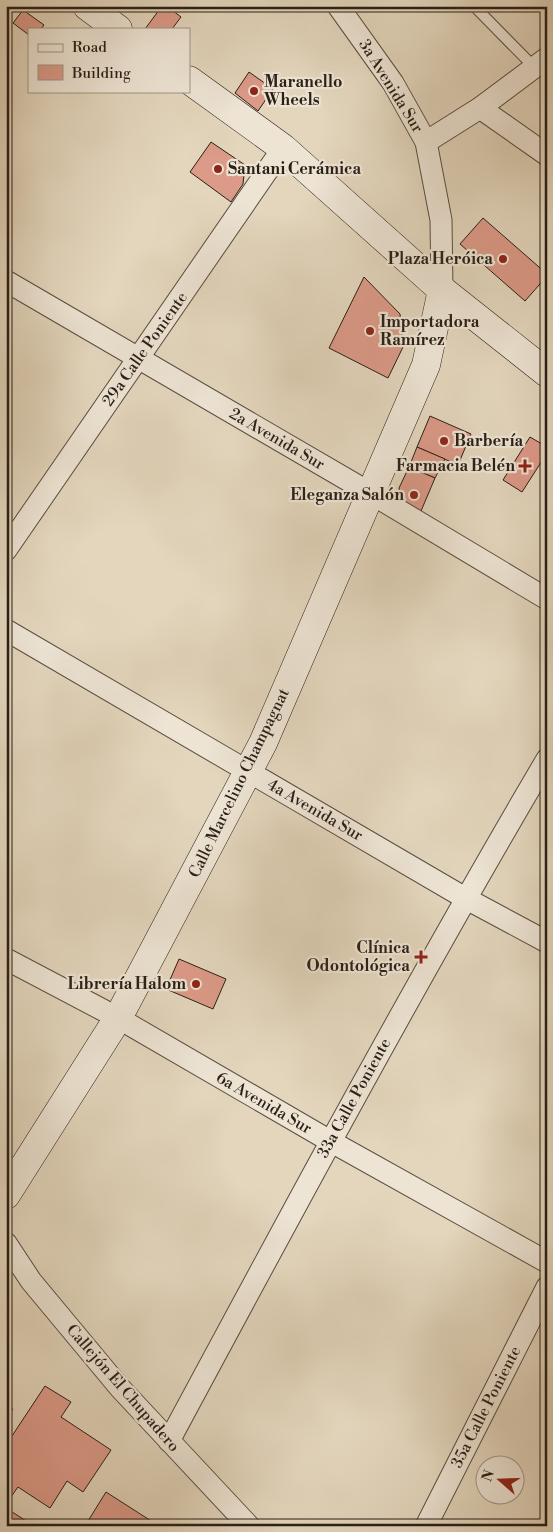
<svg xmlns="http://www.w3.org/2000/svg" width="553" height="1532" font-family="'Libre Bodoni',serif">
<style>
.building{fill:#dc9a88;stroke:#291f17}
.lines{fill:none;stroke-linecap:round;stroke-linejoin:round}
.lane-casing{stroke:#584d40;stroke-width:12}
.street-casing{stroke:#584d40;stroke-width:23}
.secondary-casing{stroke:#291f17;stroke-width:29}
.lane{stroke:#ede4d4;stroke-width:10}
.street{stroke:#ede4d4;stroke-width:21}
.secondary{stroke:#ede4d4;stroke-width:28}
.poi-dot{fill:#8f2418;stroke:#ede4d4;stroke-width:2}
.labels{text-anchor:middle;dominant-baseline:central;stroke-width:4.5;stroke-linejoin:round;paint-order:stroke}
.poi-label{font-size:16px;font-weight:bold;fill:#291f17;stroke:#ede4d4;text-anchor:end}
.street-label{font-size:16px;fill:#291f17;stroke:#ede4d4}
</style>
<rect width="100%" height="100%" fill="#e3d6bd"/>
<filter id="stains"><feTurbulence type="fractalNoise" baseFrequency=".004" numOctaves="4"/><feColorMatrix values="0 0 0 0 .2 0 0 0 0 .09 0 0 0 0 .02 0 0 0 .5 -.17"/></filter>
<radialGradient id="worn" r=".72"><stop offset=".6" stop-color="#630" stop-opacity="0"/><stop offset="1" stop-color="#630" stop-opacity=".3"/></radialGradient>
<!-- building -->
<g class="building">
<path d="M 162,6 L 167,6 L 181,17 L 172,29 L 145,29 Z"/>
<path d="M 23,10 L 44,25 L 41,29 L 29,29 L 29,35 L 13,23 Z"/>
<path d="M 249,72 L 273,89 L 258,111 L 235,93 Z"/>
<path d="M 211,142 L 245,165 L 243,184 L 231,202 L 190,172 Z"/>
<path d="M 483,218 L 547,274 L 547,276 L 525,301 L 460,244 Z"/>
<path d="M 364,277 L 400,314 L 403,347 L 388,378 L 329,348 Z"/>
<path d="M 430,416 L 471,434 L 458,465 L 417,447 Z"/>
<path d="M 530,437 L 547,447 L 547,453 L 522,492 L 503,480 Z"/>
<path d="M 417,447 L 445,459 L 435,478 L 409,467 Z"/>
<path d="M 409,467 L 435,478 L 421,511 L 401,502 L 399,488 Z"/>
<path d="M 179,959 L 226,979 L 213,1009 L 166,989 Z"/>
<path d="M 45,1386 L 71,1402 L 61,1417 L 111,1450 L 83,1492 L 67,1481 L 50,1508 L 18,1487 L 6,1504 L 6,1445 Z"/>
<path d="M 6,1405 L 13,1409 L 6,1419 Z"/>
<path d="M 106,1492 L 159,1526 L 95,1526 L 88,1521 Z"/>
<path d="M 6,1508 L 34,1526 L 6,1526 Z"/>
</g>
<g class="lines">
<defs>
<path id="lane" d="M 474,6 L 535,68"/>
<g id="street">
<path d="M 338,6 L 393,83 L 426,142 L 441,220 L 442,290"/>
<path d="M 480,108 L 547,155"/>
<path d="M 426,142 L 480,108 L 547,58"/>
<path d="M 6,281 L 370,493 L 547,599"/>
<path d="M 6,550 L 283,148"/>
<path d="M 6,630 L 465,898 L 547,942"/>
<path d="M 6,959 L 118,1018 L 330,1141 L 547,1262"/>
<path d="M 6,1243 L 31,1281 L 120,1388 L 249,1526"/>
<path d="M 169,1441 C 292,1212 415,983 547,759"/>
<path d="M 426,1526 L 547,1287"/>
</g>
<g id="secondary">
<path d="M 87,6 L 118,29"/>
<path d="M 189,80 L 283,148 L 442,290 L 547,373"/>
<path d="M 6,1195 L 118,1018 L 263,743 L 426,365 L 442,290"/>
</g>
</defs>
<!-- lane casing -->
<use href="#lane" class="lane-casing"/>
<!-- street casing -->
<use href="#street" class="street-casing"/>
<!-- secondary casing -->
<use href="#secondary" class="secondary-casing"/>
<!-- lane -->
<use href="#lane" class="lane"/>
<!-- street -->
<use href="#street" class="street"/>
<!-- secondary -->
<use href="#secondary" class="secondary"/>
</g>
<!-- markers -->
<g class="poi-dot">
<circle cx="254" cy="91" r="5"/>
<circle cx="218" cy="169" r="5"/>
<circle cx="503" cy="259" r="5"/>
<circle cx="370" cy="331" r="5"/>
<circle cx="444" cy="441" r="5"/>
<path d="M522.5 458.5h5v5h5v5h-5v5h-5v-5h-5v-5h5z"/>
<circle cx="414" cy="495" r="5"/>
<path d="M418.5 949.5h5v5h5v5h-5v5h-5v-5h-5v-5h5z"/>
<circle cx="196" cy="984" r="5"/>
</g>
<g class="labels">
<!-- poi labels -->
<g class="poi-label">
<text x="264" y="82" text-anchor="start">Maranello<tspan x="264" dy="18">Wheels</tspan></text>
<text x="228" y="169" text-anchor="start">Santani Cerámica</text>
<text x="493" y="259">Plaza Heróica</text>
<text x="380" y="322" text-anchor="start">Importadora<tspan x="380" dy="18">Ramírez</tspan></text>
<text x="454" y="441" text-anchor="start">Barbería</text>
<text x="515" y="466">Farmacia Belén</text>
<text x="404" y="495">Eleganza Salón</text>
<text x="410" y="948">Clínica<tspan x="410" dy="18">Odontológica</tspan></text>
<text x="186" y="984">Librería Halom</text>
</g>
<!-- street labels -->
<g class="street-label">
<text transform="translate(391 86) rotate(58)">3a Avenida Sur</text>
<text transform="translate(145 349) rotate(-55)">29a Calle Poniente</text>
<text transform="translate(277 439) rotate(30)">2a Avenida Sur</text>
<text transform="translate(239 783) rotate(-64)">Calle Marcelino Champagnat</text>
<text transform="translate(315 810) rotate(30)">4a Avenida Sur</text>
<text transform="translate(354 1098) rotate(-61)">33a Calle Poniente</text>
<text transform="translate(264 1103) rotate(30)">6a Avenida Sur</text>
<text transform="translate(123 1388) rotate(49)">Callejón El Chupadero</text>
<text transform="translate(486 1407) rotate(-63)">35a Calle Poniente</text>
</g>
</g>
<!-- margin -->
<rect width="553" height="1532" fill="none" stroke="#e3d6bd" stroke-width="25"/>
<rect x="8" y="8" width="538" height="1517" fill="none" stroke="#291f17" stroke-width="2.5"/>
<rect x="12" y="12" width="528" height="1507" fill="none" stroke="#291f17"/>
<!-- legend -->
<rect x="28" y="28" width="162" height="65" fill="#ede4d4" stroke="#9f9588"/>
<rect x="38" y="44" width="25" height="8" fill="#ede4d4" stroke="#9f9588"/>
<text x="72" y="52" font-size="15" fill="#291f17">Road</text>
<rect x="38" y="65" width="25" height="15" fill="#dc9a88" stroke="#9f9588"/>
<text x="72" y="78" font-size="15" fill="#291f17">Building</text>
<!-- north arrow -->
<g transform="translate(500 1480) rotate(290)"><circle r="24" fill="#ede4d4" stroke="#9f9588"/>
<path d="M0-4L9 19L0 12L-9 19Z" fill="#8f2418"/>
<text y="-8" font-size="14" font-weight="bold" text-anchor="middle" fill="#291f17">N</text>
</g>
<rect width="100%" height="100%" filter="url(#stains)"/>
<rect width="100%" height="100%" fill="url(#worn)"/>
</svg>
